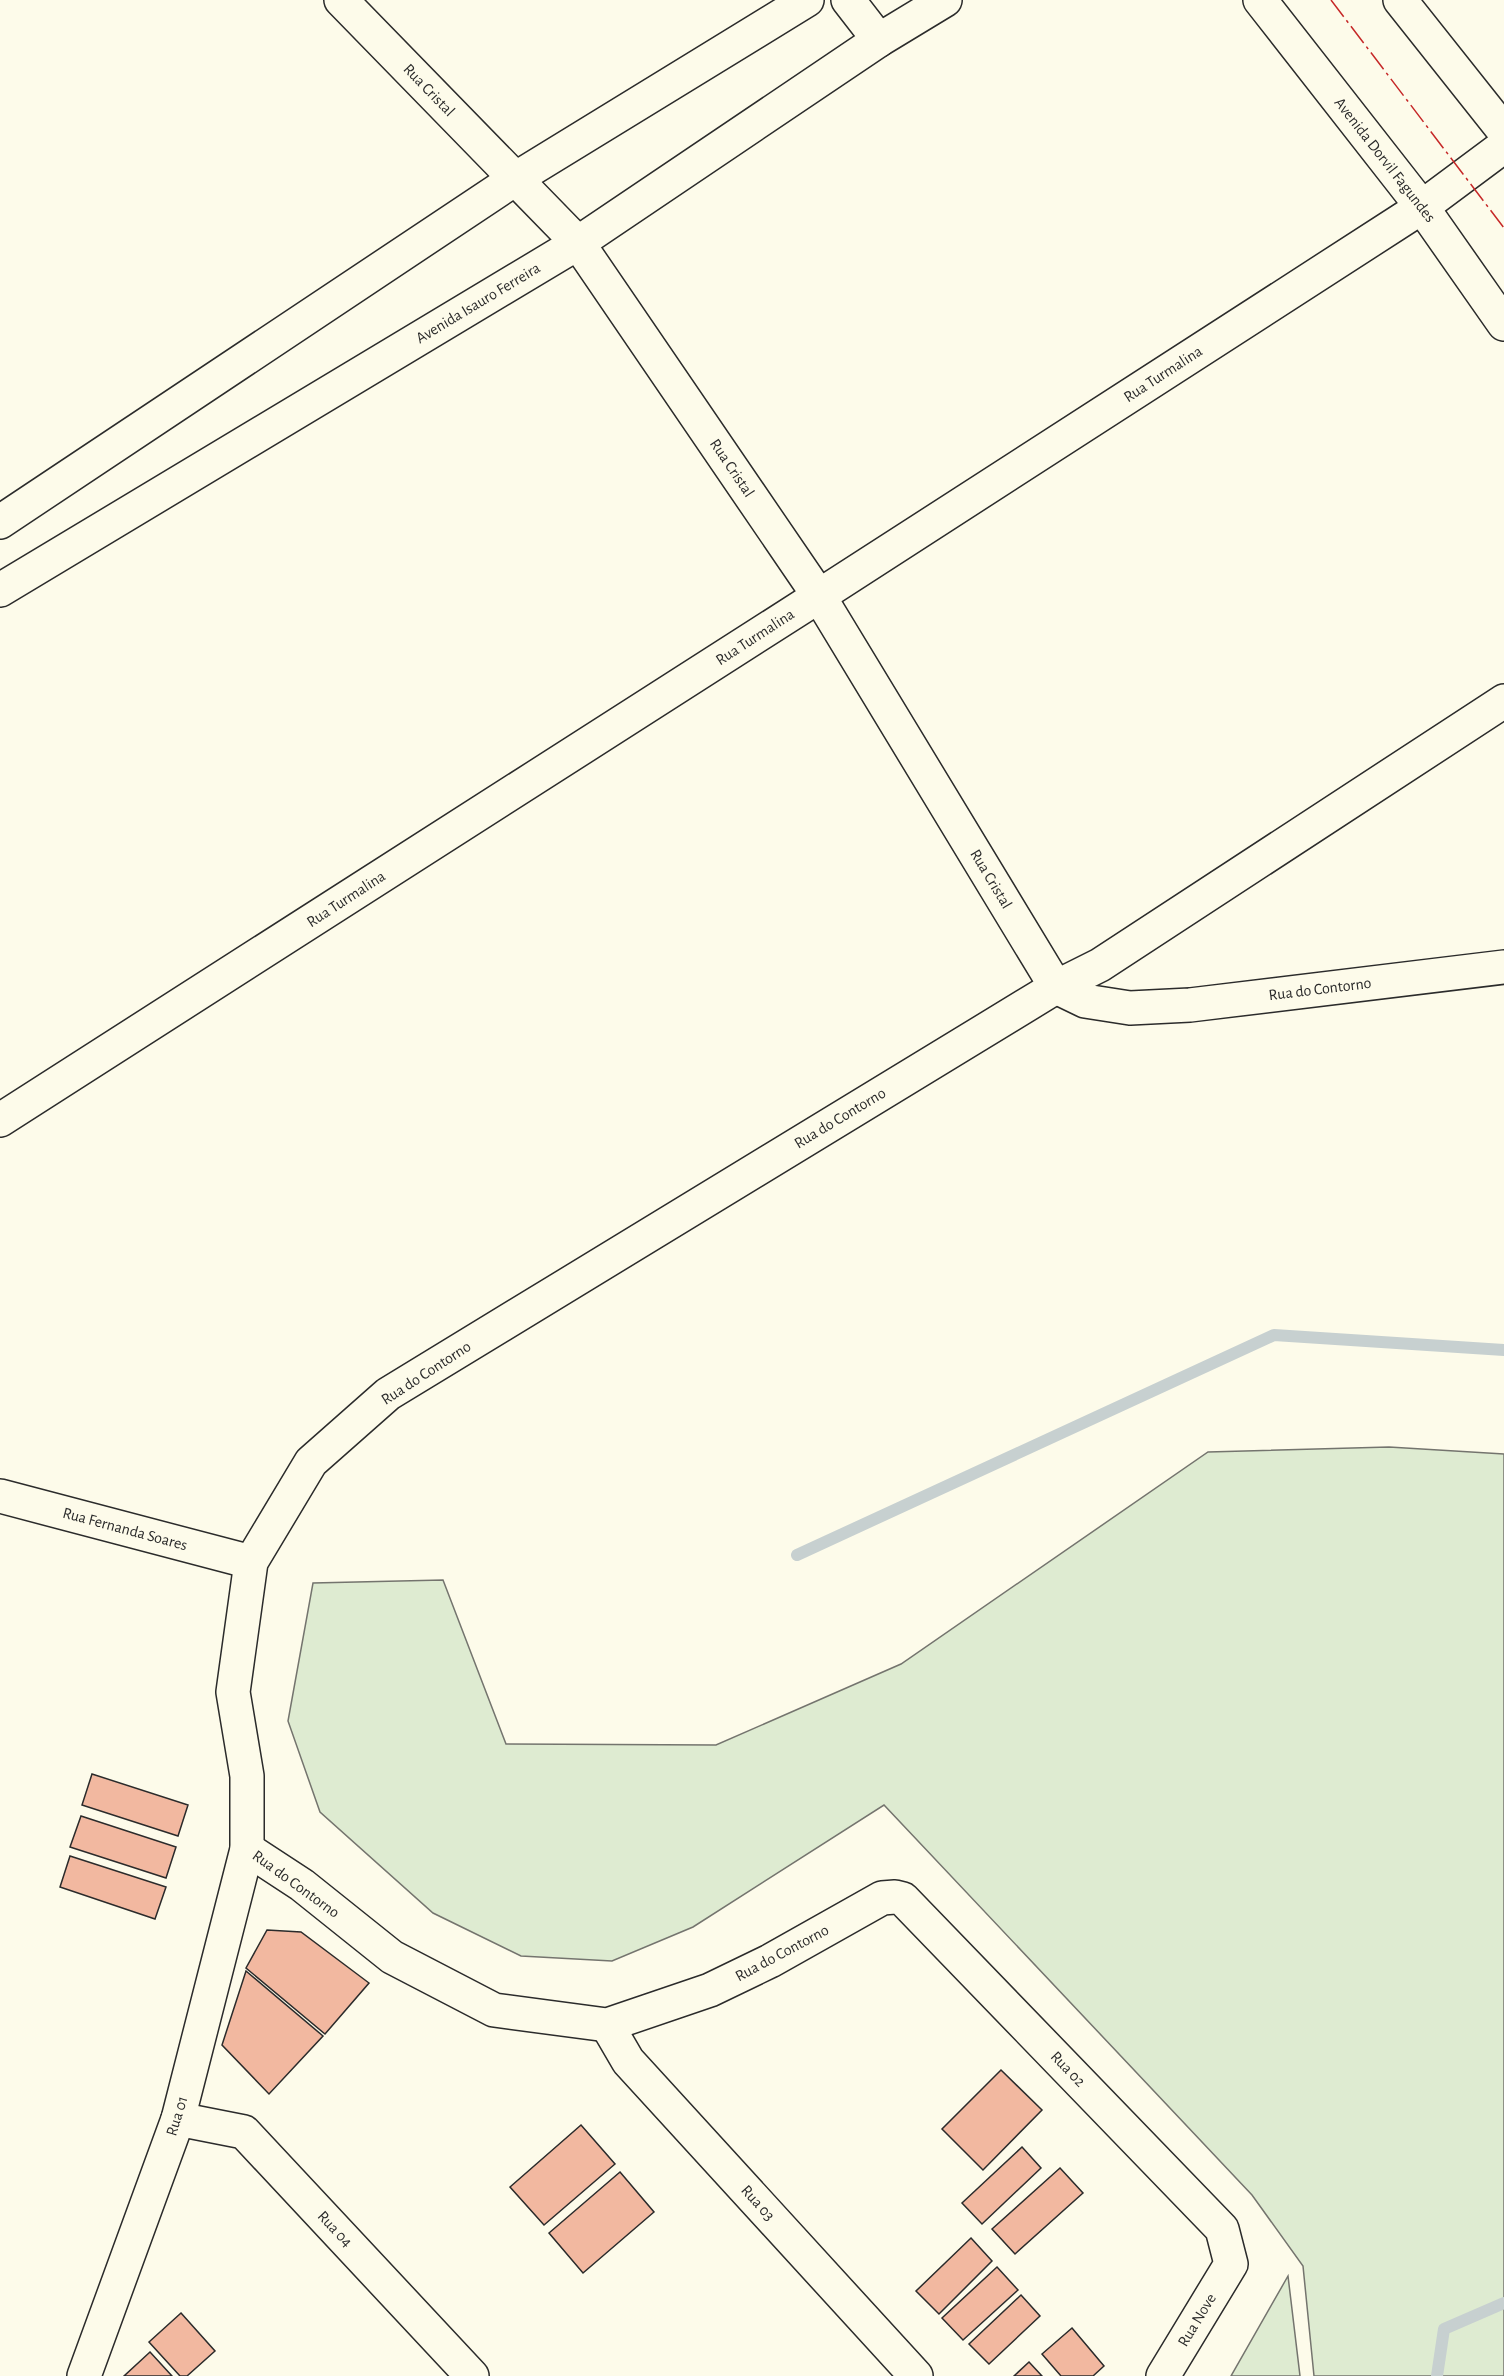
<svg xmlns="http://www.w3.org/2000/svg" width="1504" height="2376" font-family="'Alegreya Sans',sans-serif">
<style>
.grass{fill:#deebd1;stroke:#74746e;stroke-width:1.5}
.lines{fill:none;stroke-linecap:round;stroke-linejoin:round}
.stream{stroke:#c7d0d0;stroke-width:12}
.building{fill:#f2b8a0;stroke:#2b2b2b;stroke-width:1.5}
.minor-casing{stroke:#2b2b2b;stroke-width:36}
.minor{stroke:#fdfbea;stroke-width:33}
.power{stroke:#c62828;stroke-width:1.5;stroke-dasharray:21 4.5 3 4.5;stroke-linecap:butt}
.labels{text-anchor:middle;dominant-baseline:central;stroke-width:4.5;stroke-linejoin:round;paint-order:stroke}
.street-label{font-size:16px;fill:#2b2b2b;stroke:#fdfbea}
</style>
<rect width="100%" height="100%" fill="#fdfbea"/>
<!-- grass -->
<g class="grass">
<path d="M 1389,1447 L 1504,1454 L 1504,2376 L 1314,2376 L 1303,2266 L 1252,2195 L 884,1805 L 693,1927 L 612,1961 L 521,1956 L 433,1913 L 320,1812 L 288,1721 L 313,1583 L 443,1580 L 506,1744 L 716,1745 L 901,1664 L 1208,1452 Z"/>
<path d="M 1288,2276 L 1300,2376 L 1231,2376 Z"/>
</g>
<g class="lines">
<!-- stream -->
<g class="stream">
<path d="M 797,1555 L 1274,1335 L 1504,1350"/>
<path d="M 1437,2376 L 1444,2329 L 1504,2303"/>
</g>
</g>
<!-- building -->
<g class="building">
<path d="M 92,1774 L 188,1805 L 178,1836 L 82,1805 Z"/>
<path d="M 81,1816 L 176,1847 L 166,1878 L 70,1847 Z"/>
<path d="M 70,1856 L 166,1887 L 155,1919 L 60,1887 Z"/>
<path d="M 267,1930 L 301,1932 L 369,1983 L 325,2034 L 246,1968 Z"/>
<path d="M 246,1971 L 323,2036 L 269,2094 L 222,2045 Z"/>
<path d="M 1001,2070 L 1042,2110 L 983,2170 L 942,2129 Z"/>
<path d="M 581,2125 L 615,2164 L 544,2225 L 510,2187 Z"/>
<path d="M 1022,2147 L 1041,2168 L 982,2224 L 962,2203 Z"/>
<path d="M 1060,2168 L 1083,2193 L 1015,2254 L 992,2229 Z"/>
<path d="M 620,2172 L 654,2212 L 583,2273 L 549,2233 Z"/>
<path d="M 971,2238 L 992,2261 L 939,2314 L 916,2291 Z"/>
<path d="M 997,2267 L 1018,2290 L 963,2340 L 942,2318 Z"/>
<path d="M 1021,2295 L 1040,2316 L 989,2364 L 969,2344 Z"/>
<path d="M 181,2313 L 215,2351 L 187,2376 L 180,2376 L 149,2342 Z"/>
<path d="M 1072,2328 L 1104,2366 L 1093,2376 L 1061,2376 L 1042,2354 Z"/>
<path d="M 150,2352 L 172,2376 L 124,2376 Z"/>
<path d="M 1029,2362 L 1042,2376 L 1014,2376 Z"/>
</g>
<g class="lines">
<defs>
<g id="minor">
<path d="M 341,0 L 578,243 L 819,596 L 1056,987"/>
<path d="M 848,0 L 879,40"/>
<path d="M 1260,0 L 1422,207 L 1504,324"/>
<path d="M 1400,0 L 1504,131"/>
<path d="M 0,522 L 515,179 L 807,0"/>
<path d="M 0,590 L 578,243 L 879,40 L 945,0"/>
<path d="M 1056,987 L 1085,1001 L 1130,1008 L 1190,1005 L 1504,967"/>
<path d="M 0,1120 L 819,596 L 1422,207 L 1504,146"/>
<path d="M 0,1496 L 251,1562"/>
<path d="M 247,1849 L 302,1885 L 392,1957 L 494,2010 L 607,2025 L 710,1990 L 770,1961 L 882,1898 L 895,1897 L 903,1899 L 1222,2229 L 1231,2264 L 1163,2376"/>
<path d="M 607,2025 L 628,2061 L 916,2376"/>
<path d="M 178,2119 L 244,2132 L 472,2376"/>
<path d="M 84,2376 L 178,2119 L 247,1849 L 247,1776 L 233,1692 L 251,1562 L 311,1462 L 388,1394 L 1056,987 L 1100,965 L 1504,701"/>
</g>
</defs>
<!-- minor casing -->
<use href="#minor" class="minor-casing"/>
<!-- minor -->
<use href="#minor" class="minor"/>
<!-- power -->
<path class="power" d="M 1331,0 L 1504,228"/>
</g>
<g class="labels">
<!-- street labels -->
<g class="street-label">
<text transform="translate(429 90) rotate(46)">Rua Cristal</text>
<text transform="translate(1385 160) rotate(52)">Avenida Dorvil Fagundes</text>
<text transform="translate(478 303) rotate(-31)">Avenida Isauro Ferreira</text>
<text transform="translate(1163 374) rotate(-33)">Rua Turmalina</text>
<text transform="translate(732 468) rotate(56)">Rua Cristal</text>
<text transform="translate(755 637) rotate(-33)">Rua Turmalina</text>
<text transform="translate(991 879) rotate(59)">Rua Cristal</text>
<text transform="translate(346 899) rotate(-33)">Rua Turmalina</text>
<text transform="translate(1320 989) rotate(-7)">Rua do Contorno</text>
<text transform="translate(840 1118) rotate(-31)">Rua do Contorno</text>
<text transform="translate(426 1373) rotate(-33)">Rua do Contorno</text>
<text transform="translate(125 1529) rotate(15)">Rua Fernanda Soares</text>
<text transform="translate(296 1884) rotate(36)">Rua do Contorno</text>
<text transform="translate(782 1953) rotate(-28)">Rua do Contorno</text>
<text transform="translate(1068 2069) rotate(46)">Rua 02</text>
<text transform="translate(177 2116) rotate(-73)">Rua 01</text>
<text transform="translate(758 2203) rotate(48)">Rua 03</text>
<text transform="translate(335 2229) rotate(47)">Rua 04</text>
<text transform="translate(1197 2320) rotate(-59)">Rua Nove</text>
</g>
</g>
</svg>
